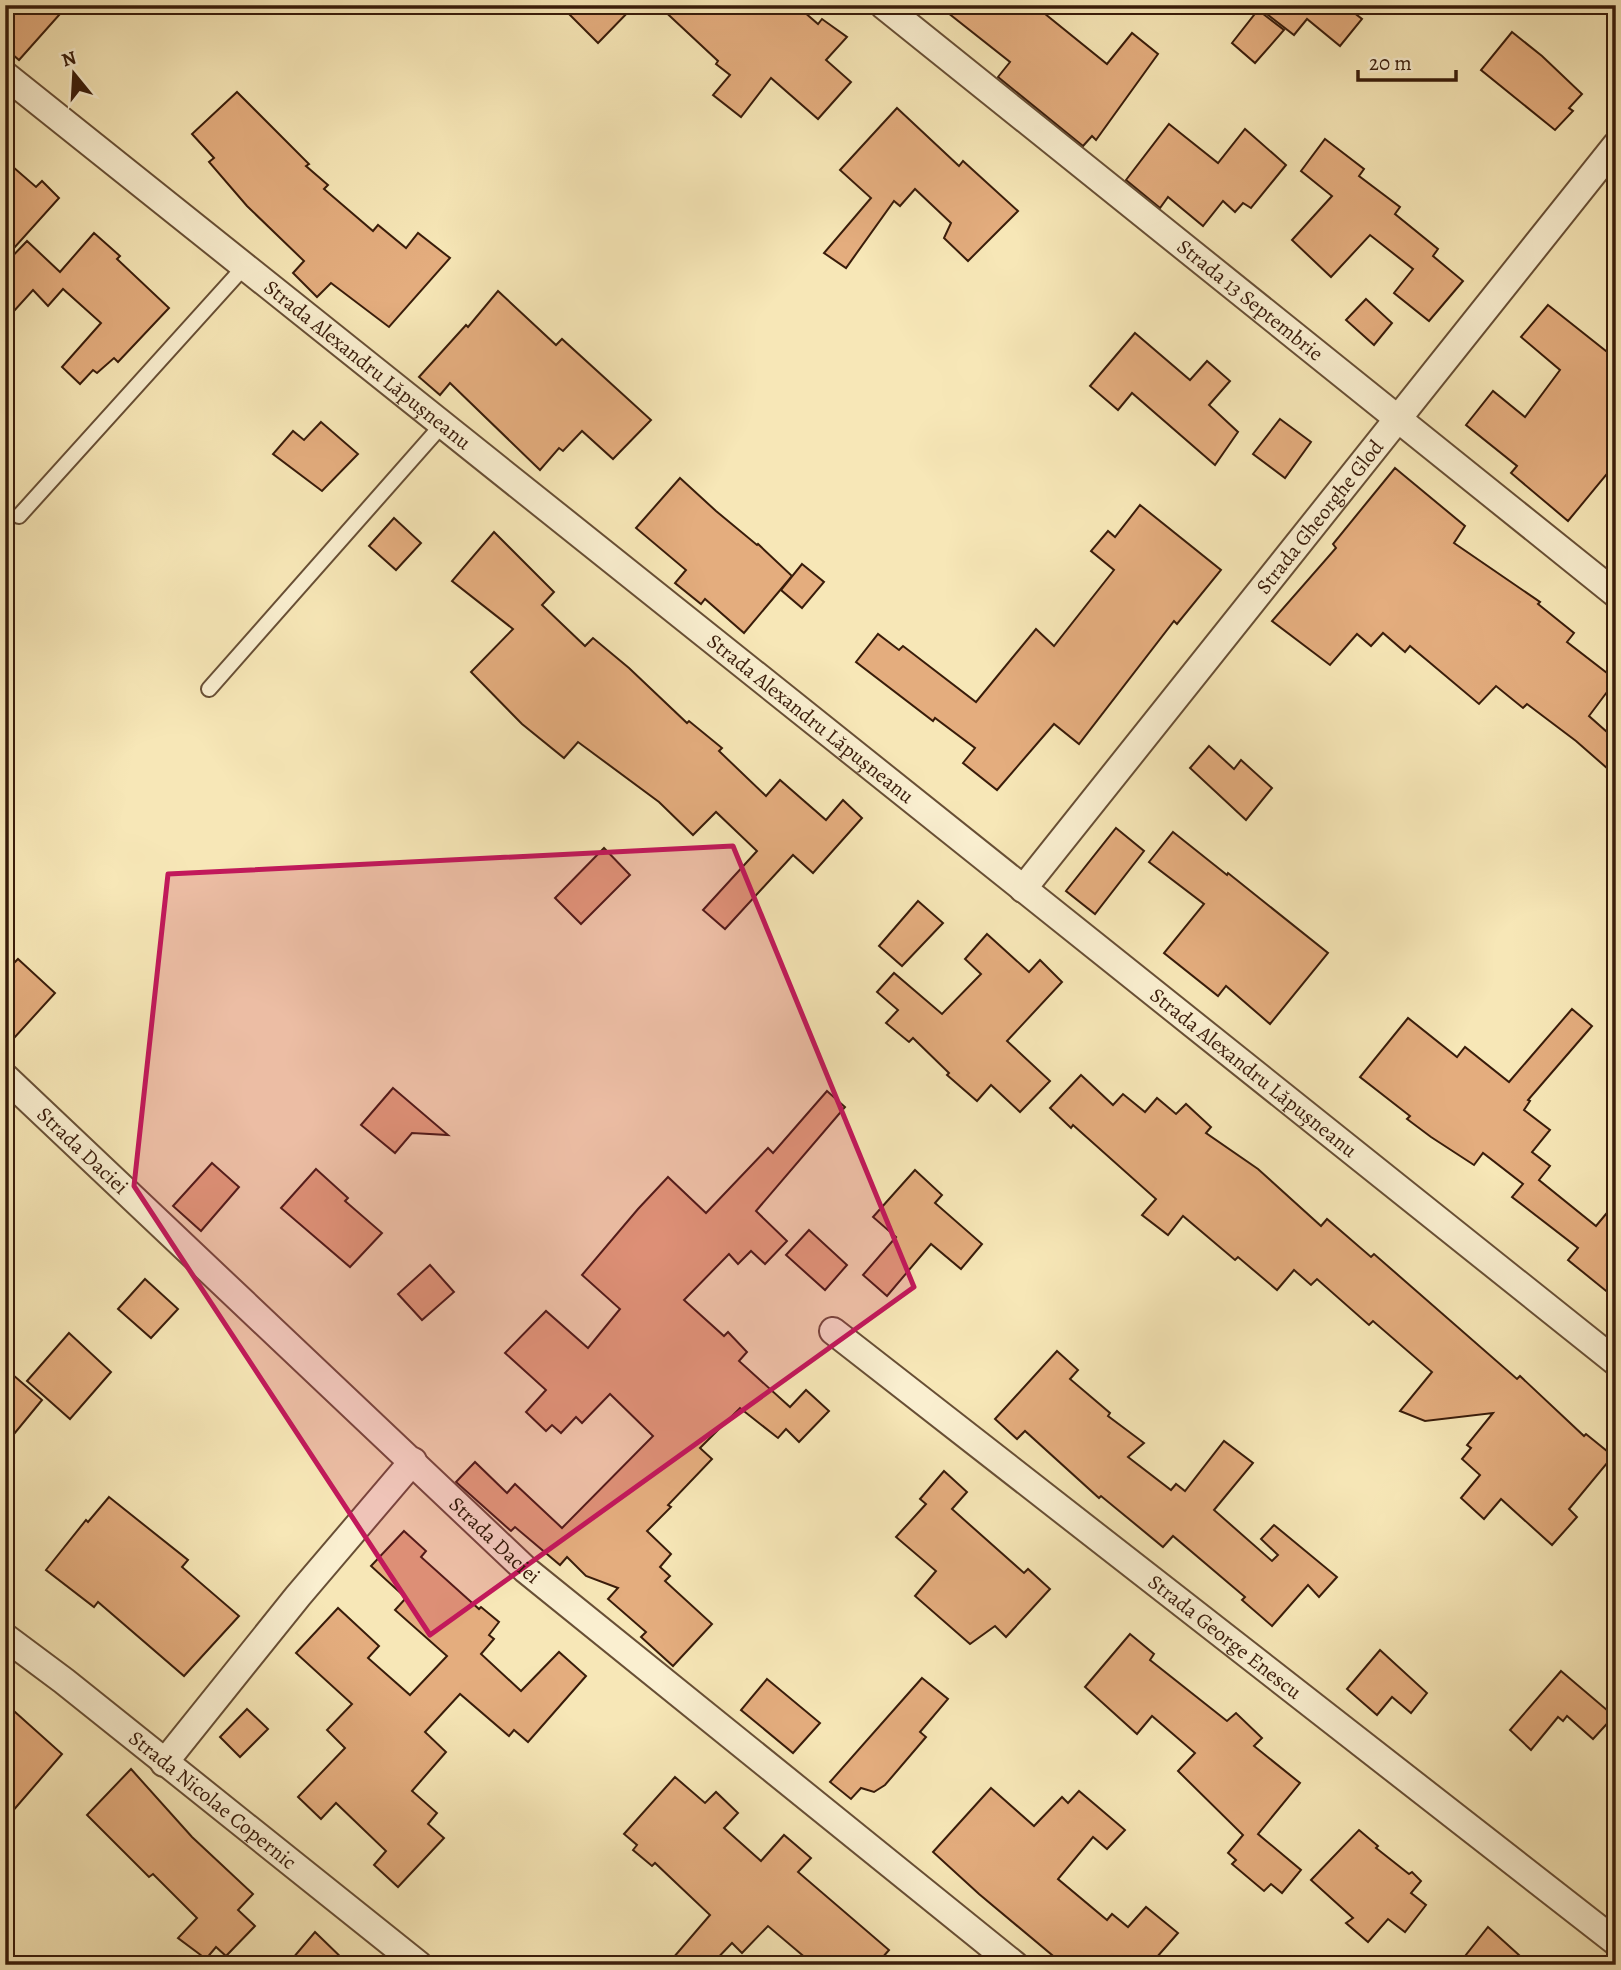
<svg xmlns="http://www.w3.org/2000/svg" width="1621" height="1970" font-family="Alegreya,serif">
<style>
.building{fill:#e4ad7e;stroke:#391c0a;stroke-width:2}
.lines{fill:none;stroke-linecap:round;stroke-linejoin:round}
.lane-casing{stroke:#684f35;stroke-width:18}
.street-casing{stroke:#684f35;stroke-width:30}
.lane{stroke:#faefd0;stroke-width:14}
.street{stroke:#faefd0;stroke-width:26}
.marked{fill:#c2185b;fill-opacity:0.2;stroke:#c2185b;stroke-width:5;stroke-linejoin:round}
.labels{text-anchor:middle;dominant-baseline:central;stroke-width:5;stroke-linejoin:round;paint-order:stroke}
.street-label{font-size:21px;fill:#391c0a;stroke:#faefd0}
</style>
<rect width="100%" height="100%" fill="#f7e7b7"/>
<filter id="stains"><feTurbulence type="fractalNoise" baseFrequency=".00286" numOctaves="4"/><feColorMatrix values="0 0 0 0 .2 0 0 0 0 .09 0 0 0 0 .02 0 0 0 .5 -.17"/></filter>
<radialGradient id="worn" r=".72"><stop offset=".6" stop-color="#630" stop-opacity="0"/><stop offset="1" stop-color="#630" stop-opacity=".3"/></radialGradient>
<!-- building -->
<g class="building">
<path d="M 19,5 L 68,5 L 19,60 L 5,48 L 5,21 Z"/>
<path d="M 560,5 L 635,5 L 598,43 Z"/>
<path d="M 658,5 L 796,5 L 818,24 L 822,19 L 847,37 L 826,60 L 851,82 L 818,119 L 771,78 L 741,117 L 713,95 L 730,75 L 716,64 L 718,61 Z"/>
<path d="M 938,5 L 1034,5 L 1107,64 L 1132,33 L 1158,54 L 1096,140 L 1092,136 L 1083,146 L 998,77 L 1010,62 Z"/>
<path d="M 1255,5 L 1344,5 L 1362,19 L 1340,46 L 1307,19 L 1294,35 Z"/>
<path d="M 1258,10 L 1284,30 L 1255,63 L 1232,43 Z"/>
<path d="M 1512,32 L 1542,56 L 1582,94 L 1569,108 L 1573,111 L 1555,130 L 1481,70 Z"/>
<path d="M 237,92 L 309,164 L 306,166 L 328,185 L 324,189 L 373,231 L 378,225 L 406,248 L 418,233 L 450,258 L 389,327 L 331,283 L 317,297 L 293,273 L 304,261 L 247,206 L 209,162 L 214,158 L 192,134 Z"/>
<path d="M 897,108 L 959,166 L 963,161 L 1018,211 L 968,261 L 944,238 L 951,223 L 915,189 L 900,206 L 894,201 L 846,268 L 824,253 L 871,198 L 840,170 Z"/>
<path d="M 1169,124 L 1218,163 L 1245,129 L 1286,165 L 1251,208 L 1243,203 L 1235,212 L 1223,201 L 1203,226 L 1168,197 L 1160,208 L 1126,180 Z"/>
<path d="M 1325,139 L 1364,169 L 1359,176 L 1400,207 L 1395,214 L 1438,249 L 1433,256 L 1463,281 L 1429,321 L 1394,293 L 1413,269 L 1370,235 L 1331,277 L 1292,240 L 1332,196 L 1301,171 Z"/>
<path d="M 5,160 L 36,187 L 42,181 L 59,198 L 5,258 Z"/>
<path d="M 94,233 L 120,256 L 117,259 L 169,308 L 118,362 L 114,358 L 97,373 L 93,370 L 80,384 L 62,367 L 101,323 L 63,289 L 48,306 L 33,290 L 5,321 L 5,264 L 27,241 L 60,272 Z"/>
<path d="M 498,291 L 556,345 L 562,339 L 651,420 L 613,459 L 582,431 L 563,451 L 559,448 L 540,470 L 450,383 L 440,395 L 419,377 L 466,325 L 468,327 Z"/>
<path d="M 1366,299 L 1392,323 L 1374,345 L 1346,320 Z"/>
<path d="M 1548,305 L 1616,359 L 1616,463 L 1568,521 L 1511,473 L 1517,466 L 1466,425 L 1493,391 L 1525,417 L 1560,370 L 1521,337 Z"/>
<path d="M 1135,333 L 1190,380 L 1207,361 L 1230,381 L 1209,405 L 1238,432 L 1215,465 L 1132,393 L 1118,410 L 1090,386 Z"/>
<path d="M 1280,419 L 1311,442 L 1285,478 L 1253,454 Z"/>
<path d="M 321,422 L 358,454 L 322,491 L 273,454 L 293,431 L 304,440 Z"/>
<path d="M 1395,468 L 1465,526 L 1454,543 L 1540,602 L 1538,604 L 1574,633 L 1567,642 L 1616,680 L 1589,716 L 1616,740 L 1616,776 L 1576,741 L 1527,704 L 1523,708 L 1496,686 L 1479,704 L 1410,646 L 1405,652 L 1383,633 L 1371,646 L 1357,634 L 1330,665 L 1272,621 L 1336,548 L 1333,544 Z"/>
<path d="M 680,478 L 716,511 L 757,545 L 758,544 L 792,576 L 744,633 L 705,599 L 701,604 L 675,583 L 686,570 L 636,528 Z"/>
<path d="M 1140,505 L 1221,570 L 1177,624 L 1174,621 L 1079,744 L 1054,724 L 997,790 L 963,763 L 975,748 L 935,718 L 933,721 L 856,662 L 878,634 L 899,650 L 903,646 L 976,702 L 1036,629 L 1054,646 L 1114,570 L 1091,551 L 1108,531 L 1115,537 Z"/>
<path d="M 394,518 L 421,543 L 396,570 L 369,546 Z"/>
<path d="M 494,532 L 554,592 L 542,605 L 585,646 L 593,638 L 629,668 L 687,723 L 689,721 L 722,748 L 719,751 L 766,796 L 780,780 L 826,820 L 843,800 L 862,818 L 813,873 L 793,855 L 725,929 L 703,910 L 757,851 L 716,812 L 693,835 L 659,802 L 578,742 L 564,758 L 522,724 L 471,672 L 513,629 L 452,581 Z"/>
<path d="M 802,564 L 824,582 L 802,608 L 781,590 Z"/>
<path d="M 1209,746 L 1234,769 L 1241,760 L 1272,788 L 1246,820 L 1190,768 Z"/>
<path d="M 1116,828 L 1144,851 L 1095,914 L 1066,891 Z"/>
<path d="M 1173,832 L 1227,875 L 1228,873 L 1328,953 L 1270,1024 L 1226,986 L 1218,996 L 1164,953 L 1204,904 L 1149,862 Z"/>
<path d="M 604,848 L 630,875 L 581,924 L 555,898 Z"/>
<path d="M 918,901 L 943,923 L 902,966 L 879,946 Z"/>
<path d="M 987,934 L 1029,972 L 1040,960 L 1062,982 L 1007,1041 L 1050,1081 L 1020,1112 L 991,1085 L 977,1101 L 947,1075 L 949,1073 L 913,1038 L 909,1042 L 886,1023 L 898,1010 L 877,992 L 894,973 L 942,1014 L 981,974 L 965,959 Z"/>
<path d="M 18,959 L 55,993 L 5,1048 L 5,972 Z"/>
<path d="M 1572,1009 L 1592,1026 L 1528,1100 L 1530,1101 L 1524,1110 L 1550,1130 L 1532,1152 L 1550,1166 L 1539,1180 L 1596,1226 L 1616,1202 L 1616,1299 L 1568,1260 L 1578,1248 L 1512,1197 L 1523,1184 L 1483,1153 L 1474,1165 L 1431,1137 L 1407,1119 L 1410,1116 L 1360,1077 L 1408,1018 L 1457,1057 L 1465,1047 L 1509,1082 Z"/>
<path d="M 1081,1075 L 1113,1105 L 1123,1094 L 1145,1112 L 1157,1098 L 1176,1114 L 1186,1104 L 1211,1127 L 1206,1133 L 1258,1169 L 1321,1226 L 1327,1219 L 1371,1257 L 1374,1254 L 1517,1379 L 1520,1376 L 1584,1436 L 1586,1434 L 1613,1456 L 1569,1509 L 1577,1517 L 1552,1545 L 1501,1499 L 1484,1519 L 1461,1498 L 1480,1475 L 1462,1459 L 1471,1448 L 1467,1445 L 1493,1413 L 1425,1421 L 1400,1411 L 1432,1372 L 1373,1321 L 1369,1325 L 1317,1279 L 1311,1285 L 1294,1270 L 1277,1290 L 1238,1257 L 1235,1260 L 1183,1216 L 1168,1235 L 1142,1215 L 1156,1199 L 1073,1125 L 1071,1128 L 1050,1108 Z"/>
<path d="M 393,1088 L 448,1135 L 412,1133 L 395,1153 L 361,1125 Z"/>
<path d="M 827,1091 L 845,1107 L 756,1211 L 787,1241 L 765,1264 L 751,1251 L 738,1264 L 729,1254 L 684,1300 L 724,1336 L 728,1332 L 747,1352 L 739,1361 L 790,1407 L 806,1390 L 829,1411 L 799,1442 L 786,1429 L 778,1438 L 740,1408 L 700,1448 L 712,1459 L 668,1505 L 671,1507 L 647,1531 L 671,1554 L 660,1567 L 670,1576 L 665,1581 L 712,1624 L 673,1666 L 641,1637 L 646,1632 L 608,1599 L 618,1588 L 586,1576 L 567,1557 L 560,1565 L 515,1527 L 511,1531 L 456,1482 L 475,1462 L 507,1493 L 515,1484 L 562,1528 L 653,1436 L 610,1394 L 582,1423 L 576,1417 L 561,1433 L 552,1425 L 546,1431 L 526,1412 L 546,1390 L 505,1353 L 546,1311 L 588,1348 L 620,1309 L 582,1275 L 638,1209 L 668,1177 L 706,1213 L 768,1148 L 773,1153 Z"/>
<path d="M 212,1163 L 239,1187 L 201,1231 L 173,1206 Z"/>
<path d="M 316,1169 L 348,1198 L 345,1201 L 382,1233 L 350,1267 L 281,1208 Z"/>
<path d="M 915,1170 L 942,1195 L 935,1203 L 982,1244 L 961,1269 L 931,1244 L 887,1296 L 863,1275 L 896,1237 L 873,1217 Z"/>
<path d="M 809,1230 L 847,1265 L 825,1290 L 786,1255 Z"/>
<path d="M 430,1265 L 454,1292 L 422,1320 L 398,1294 Z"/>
<path d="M 145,1279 L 178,1309 L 151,1338 L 118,1309 Z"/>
<path d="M 69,1333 L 111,1372 L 70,1419 L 27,1381 Z"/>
<path d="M 1057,1351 L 1078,1370 L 1070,1379 L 1110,1413 L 1108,1416 L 1144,1443 L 1128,1457 L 1171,1490 L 1176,1484 L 1185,1491 L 1224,1441 L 1253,1463 L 1214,1510 L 1272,1561 L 1278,1555 L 1261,1539 L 1274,1525 L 1337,1577 L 1319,1597 L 1308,1585 L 1272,1626 L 1242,1600 L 1245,1597 L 1173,1536 L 1163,1547 L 1101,1496 L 1099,1498 L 1025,1431 L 1017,1439 L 995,1419 Z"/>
<path d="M 5,1368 L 42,1400 L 5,1445 Z"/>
<path d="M 944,1471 L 967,1492 L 952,1509 L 1024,1573 L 1028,1569 L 1050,1589 L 1006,1637 L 995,1626 L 970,1644 L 915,1596 L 936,1571 L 896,1537 L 926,1504 L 920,1499 Z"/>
<path d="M 109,1497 L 188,1560 L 182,1567 L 239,1616 L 184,1676 L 98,1602 L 94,1607 L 46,1570 L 86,1520 L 88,1522 Z"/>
<path d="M 404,1531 L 426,1551 L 421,1557 L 479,1609 L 481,1607 L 499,1622 L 489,1635 L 494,1639 L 481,1654 L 521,1691 L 559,1652 L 586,1676 L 528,1742 L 514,1730 L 509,1736 L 460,1694 L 425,1732 L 446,1752 L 412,1791 L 437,1813 L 428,1824 L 444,1838 L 398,1887 L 374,1865 L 386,1851 L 336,1803 L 321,1819 L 298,1797 L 345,1748 L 327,1730 L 352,1704 L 296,1653 L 338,1608 L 379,1646 L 368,1658 L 410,1695 L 447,1656 L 395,1610 L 406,1598 L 371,1566 Z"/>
<path d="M 1130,1634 L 1154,1654 L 1150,1660 L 1227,1721 L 1236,1713 L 1262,1738 L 1254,1746 L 1300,1783 L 1258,1834 L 1301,1870 L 1282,1893 L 1271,1884 L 1264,1891 L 1232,1864 L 1236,1860 L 1228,1853 L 1243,1835 L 1178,1771 L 1195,1753 L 1152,1716 L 1137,1734 L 1085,1687 Z"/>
<path d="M 1380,1650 L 1427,1693 L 1411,1713 L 1392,1697 L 1377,1715 L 1347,1689 Z"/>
<path d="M 1561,1671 L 1614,1716 L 1593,1739 L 1567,1716 L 1563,1721 L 1558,1717 L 1531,1750 L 1510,1730 Z"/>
<path d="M 922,1678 L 948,1699 L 920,1732 L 926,1737 L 885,1785 L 874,1792 L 861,1788 L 851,1799 L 830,1782 Z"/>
<path d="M 767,1679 L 820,1723 L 793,1753 L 741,1710 Z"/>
<path d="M 5,1703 L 62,1754 L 5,1820 Z"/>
<path d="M 247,1709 L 268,1729 L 240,1757 L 220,1737 Z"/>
<path d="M 131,1769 L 192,1837 L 253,1894 L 238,1910 L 255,1926 L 226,1956 L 216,1947 L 206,1959 L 178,1938 L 197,1918 L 153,1874 L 149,1877 L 87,1815 Z"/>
<path d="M 675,1777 L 705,1803 L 716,1792 L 738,1813 L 724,1828 L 761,1861 L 784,1835 L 811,1858 L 798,1872 L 889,1950 L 876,1965 L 814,1965 L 768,1926 L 742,1953 L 732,1943 L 711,1965 L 667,1965 L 710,1915 L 655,1863 L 652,1866 L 633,1850 L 637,1845 L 624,1834 Z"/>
<path d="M 991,1788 L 1034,1826 L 1062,1797 L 1068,1803 L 1079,1791 L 1125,1830 L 1107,1849 L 1093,1837 L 1058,1879 L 1107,1920 L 1112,1914 L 1128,1927 L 1146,1907 L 1178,1933 L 1150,1965 L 1064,1965 L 979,1894 L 933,1852 Z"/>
<path d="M 1359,1830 L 1378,1846 L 1376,1848 L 1409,1874 L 1412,1872 L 1421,1881 L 1411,1893 L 1426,1905 L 1405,1932 L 1388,1919 L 1368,1942 L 1346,1923 L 1353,1918 L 1311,1880 Z"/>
<path d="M 1488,1927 L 1530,1965 L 1458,1965 Z"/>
<path d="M 315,1932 L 349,1965 L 287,1965 Z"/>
</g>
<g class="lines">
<defs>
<g id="lane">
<path d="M 19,516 L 244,267"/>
<path d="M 209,689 L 442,425"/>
</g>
<g id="street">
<path id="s1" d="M 883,5 L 1616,594"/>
<path id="s2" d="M 5,75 L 1616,1362"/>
<path id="s3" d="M 1023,889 L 1616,145"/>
<path id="s4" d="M 5,1077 L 526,1570 L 1015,1965"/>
<path id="s5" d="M 833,1331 L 1616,1942"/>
<path id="s6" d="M 5,1637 L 64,1681 L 419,1965"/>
<path d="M 164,1763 L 298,1596 L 413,1461"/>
</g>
</defs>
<!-- lane casing -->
<use href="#lane" class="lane-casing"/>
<!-- street casing -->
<use href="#street" class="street-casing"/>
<!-- lane -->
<use href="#lane" class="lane"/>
<!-- street -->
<use href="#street" class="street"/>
</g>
<!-- marked area -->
<path class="marked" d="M 733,846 L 914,1287 L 430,1635 L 134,1186 L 168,874 Z"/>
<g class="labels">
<!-- street labels -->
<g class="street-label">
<text stroke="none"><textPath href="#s1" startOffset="471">Strada 13 Septembrie</textPath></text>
<text stroke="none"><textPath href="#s2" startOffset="464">Strada Alexandru Lăpușneanu</textPath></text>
<text stroke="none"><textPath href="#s3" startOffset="476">Strada Gheorghe Glod</textPath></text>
<text stroke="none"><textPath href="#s2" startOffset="1031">Strada Alexandru Lăpușneanu</textPath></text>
<text stroke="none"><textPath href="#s2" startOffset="1598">Strada Alexandru Lăpușneanu</textPath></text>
<text stroke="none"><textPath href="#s4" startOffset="107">Strada Daciei</textPath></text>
<text stroke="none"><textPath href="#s4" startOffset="674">Strada Daciei</textPath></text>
<text stroke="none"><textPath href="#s5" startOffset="497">Strada George Enescu</textPath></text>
<text stroke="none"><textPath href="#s6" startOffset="264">Strada Nicolae Copernic</textPath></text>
</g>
</g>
<!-- margin -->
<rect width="1621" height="1970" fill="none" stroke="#f7e7b7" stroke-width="28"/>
<rect x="7" y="7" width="1607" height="1956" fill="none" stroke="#391c0a" stroke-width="3.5"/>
<rect x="14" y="14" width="1593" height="1942" fill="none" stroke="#391c0a" stroke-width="2"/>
<!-- north arrow -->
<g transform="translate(74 74) rotate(342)" stroke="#faefd0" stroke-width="5" paint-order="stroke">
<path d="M0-5L12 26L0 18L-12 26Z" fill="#391c0a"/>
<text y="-10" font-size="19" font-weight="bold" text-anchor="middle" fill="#391c0a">N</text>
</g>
<!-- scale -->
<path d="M1358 70v10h98v-10" fill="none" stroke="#391c0a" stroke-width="3.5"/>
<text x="1369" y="70" font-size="21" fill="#391c0a" stroke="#faefd0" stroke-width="5" paint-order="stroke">20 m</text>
<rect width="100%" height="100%" filter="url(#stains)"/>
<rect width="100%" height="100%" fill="url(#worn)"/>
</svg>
